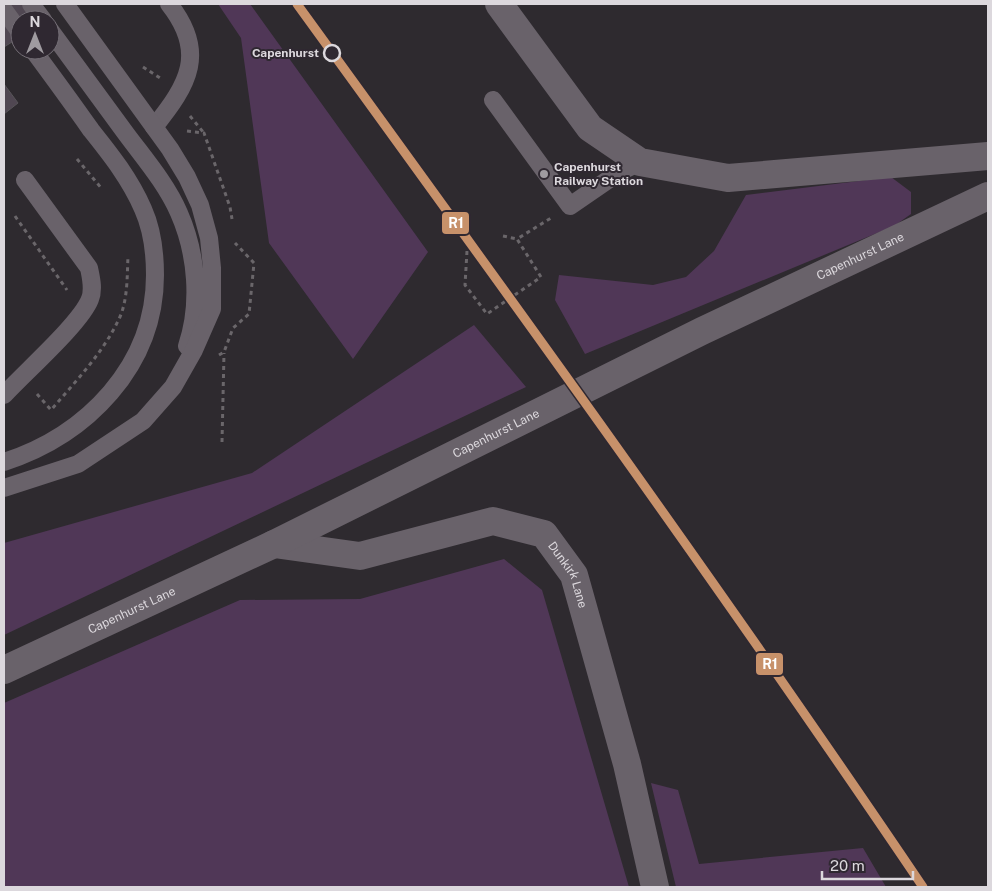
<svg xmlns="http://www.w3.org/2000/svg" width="992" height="891" font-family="'Public Sans',sans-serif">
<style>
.green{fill:#503757}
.building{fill:#504752;stroke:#575458}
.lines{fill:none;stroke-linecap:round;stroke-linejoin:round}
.path{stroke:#6a666a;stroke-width:3;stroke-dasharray:4 4;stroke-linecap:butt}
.service{stroke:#69626a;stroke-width:18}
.minor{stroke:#69626a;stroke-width:28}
.tertiary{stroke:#69626a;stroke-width:28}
.rail-1-casing{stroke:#2f2831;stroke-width:12}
.rail-1{stroke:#c7916a;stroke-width:9}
.stop-dot{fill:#2f2831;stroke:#dcd8dd;stroke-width:2.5}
.poi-dot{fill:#9f9ba0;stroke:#2f2831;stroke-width:2}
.labels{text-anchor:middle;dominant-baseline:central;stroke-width:4;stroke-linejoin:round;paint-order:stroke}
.stop-label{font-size:12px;font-weight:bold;fill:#dcd8dd;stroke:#2f2831;text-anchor:end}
.poi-label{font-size:12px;font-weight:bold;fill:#dcd8dd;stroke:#2f2831;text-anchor:start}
.street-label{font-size:12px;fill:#dcd8dd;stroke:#2f2831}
.line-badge{stroke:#2f2831;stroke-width:2}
.badge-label{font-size:14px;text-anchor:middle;font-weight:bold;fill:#fff}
</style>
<rect width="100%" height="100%" fill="#2e2a2f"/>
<!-- green -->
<g class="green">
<path d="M 218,4 L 250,4 L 428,252 L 353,359 L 269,243 L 241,38 Z"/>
<path d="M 891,177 L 911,192 L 911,214 L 894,226 L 585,354 L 555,300 L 559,275 L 653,285 L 686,277 L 714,251 L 746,195 Z"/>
<path d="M 474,325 L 526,387 L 4,635 L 4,543 L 252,473 Z"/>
<path d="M 504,559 L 542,590 L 629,887 L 4,887 L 4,703 L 240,600 L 360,599 Z"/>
<path d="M 651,783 L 678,790 L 699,864 L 863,848 L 886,887 L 676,887 Z"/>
</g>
<!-- building -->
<g class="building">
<path d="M 4,4 L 28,4 L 39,20 L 20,20 L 20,37 L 4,47 Z"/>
<path d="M 4,84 L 18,103 L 4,114 Z"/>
</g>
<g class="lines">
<!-- path -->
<g class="path">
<path d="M 143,67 L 160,78"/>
<path d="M 190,116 L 204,133"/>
<path d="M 187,131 L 204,133 L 230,207 L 232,219"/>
<path d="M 77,159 L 102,189"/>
<path d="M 15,216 L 67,290"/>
<path d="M 503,236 L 517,239"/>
<path d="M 467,251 L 465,285 L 487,314 L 541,277 L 517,239 L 551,218"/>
<path d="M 219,355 L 224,352 L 233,328 L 249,314 L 254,263 L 235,243"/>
<path d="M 37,394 L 51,410 C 75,382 102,354 118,321 C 128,302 127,277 128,256"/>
<path d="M 222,442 L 224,353"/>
</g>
<!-- service -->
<g class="service">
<path d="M 31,4 L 43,20"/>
<path d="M 4,10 L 20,32"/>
<path d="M 50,30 C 75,64 99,97 124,131 C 143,157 166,183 179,213 C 197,254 201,304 187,346"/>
<path d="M 493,100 L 570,206 L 618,173 L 640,162"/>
<path d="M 154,127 C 189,84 207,52 169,4"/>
<path d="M 4,395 C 24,373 81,323 90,299 C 94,289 91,278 89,268 L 25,180"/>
<path d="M 4,462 C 87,435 155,366 155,275 C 155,254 152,229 143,209 C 130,179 111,155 91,130 C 72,103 53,77 33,50"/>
<path d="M 4,488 L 78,464 L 143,421 L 173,387 L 194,350 L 212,309 L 212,268 L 209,238 L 200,205 L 187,177 L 170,149 L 65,4"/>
</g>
<!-- minor -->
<g class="minor">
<path d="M 499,4 L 590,128 L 640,162 L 728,178 L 988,156"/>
<path id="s1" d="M 274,544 L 360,556 L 493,521 L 544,534 L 574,575 L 627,764 L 655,887"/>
</g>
<!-- tertiary -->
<path class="tertiary" id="s2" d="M 4,670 L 274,544 L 702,331 L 988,196"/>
<defs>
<path id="rail-1" d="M 297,4 C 509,296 721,588 923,887"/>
</defs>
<!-- rail-1 casing -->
<use href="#rail-1" class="rail-1-casing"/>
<!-- rail-1 -->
<use href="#rail-1" class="rail-1"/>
</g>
<!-- markers -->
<circle class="stop-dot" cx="332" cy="53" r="8"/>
<circle class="poi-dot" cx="544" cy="174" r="5"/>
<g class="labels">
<!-- stop labels -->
<g class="stop-label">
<text x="319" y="53">Capenhurst</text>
</g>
<!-- poi labels -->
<g class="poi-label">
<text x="554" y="167">Capenhurst<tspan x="554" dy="14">Railway Station</tspan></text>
</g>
<!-- street labels -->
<g class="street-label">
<text stroke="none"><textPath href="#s2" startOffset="951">Capenhurst Lane</textPath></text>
<text stroke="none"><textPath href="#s2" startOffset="546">Capenhurst Lane</textPath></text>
<text stroke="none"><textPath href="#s1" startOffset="325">Dunkirk Lane</textPath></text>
<text stroke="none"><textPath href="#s2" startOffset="141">Capenhurst Lane</textPath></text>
</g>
</g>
<g class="line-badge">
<rect x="441" y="211" width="29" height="24" rx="5" fill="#c7916a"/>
<rect x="755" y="652" width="29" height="24" rx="5" fill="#c7916a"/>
</g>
<g class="badge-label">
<text x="456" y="228">R1</text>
<text x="770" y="669">R1</text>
</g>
<!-- border -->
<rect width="992" height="891" fill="none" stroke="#dcd8dd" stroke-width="10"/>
<!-- north arrow -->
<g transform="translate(35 35)"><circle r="24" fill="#2f2831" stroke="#746e76"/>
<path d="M0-4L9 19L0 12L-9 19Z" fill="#9f9ba0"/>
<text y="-8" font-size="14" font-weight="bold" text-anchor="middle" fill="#dcd8dd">N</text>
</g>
<!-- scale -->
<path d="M822 871v8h91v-8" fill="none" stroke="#dcd8dd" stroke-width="2.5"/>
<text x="830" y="871" font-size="15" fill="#dcd8dd" stroke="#2f2831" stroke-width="4" paint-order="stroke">20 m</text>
</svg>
